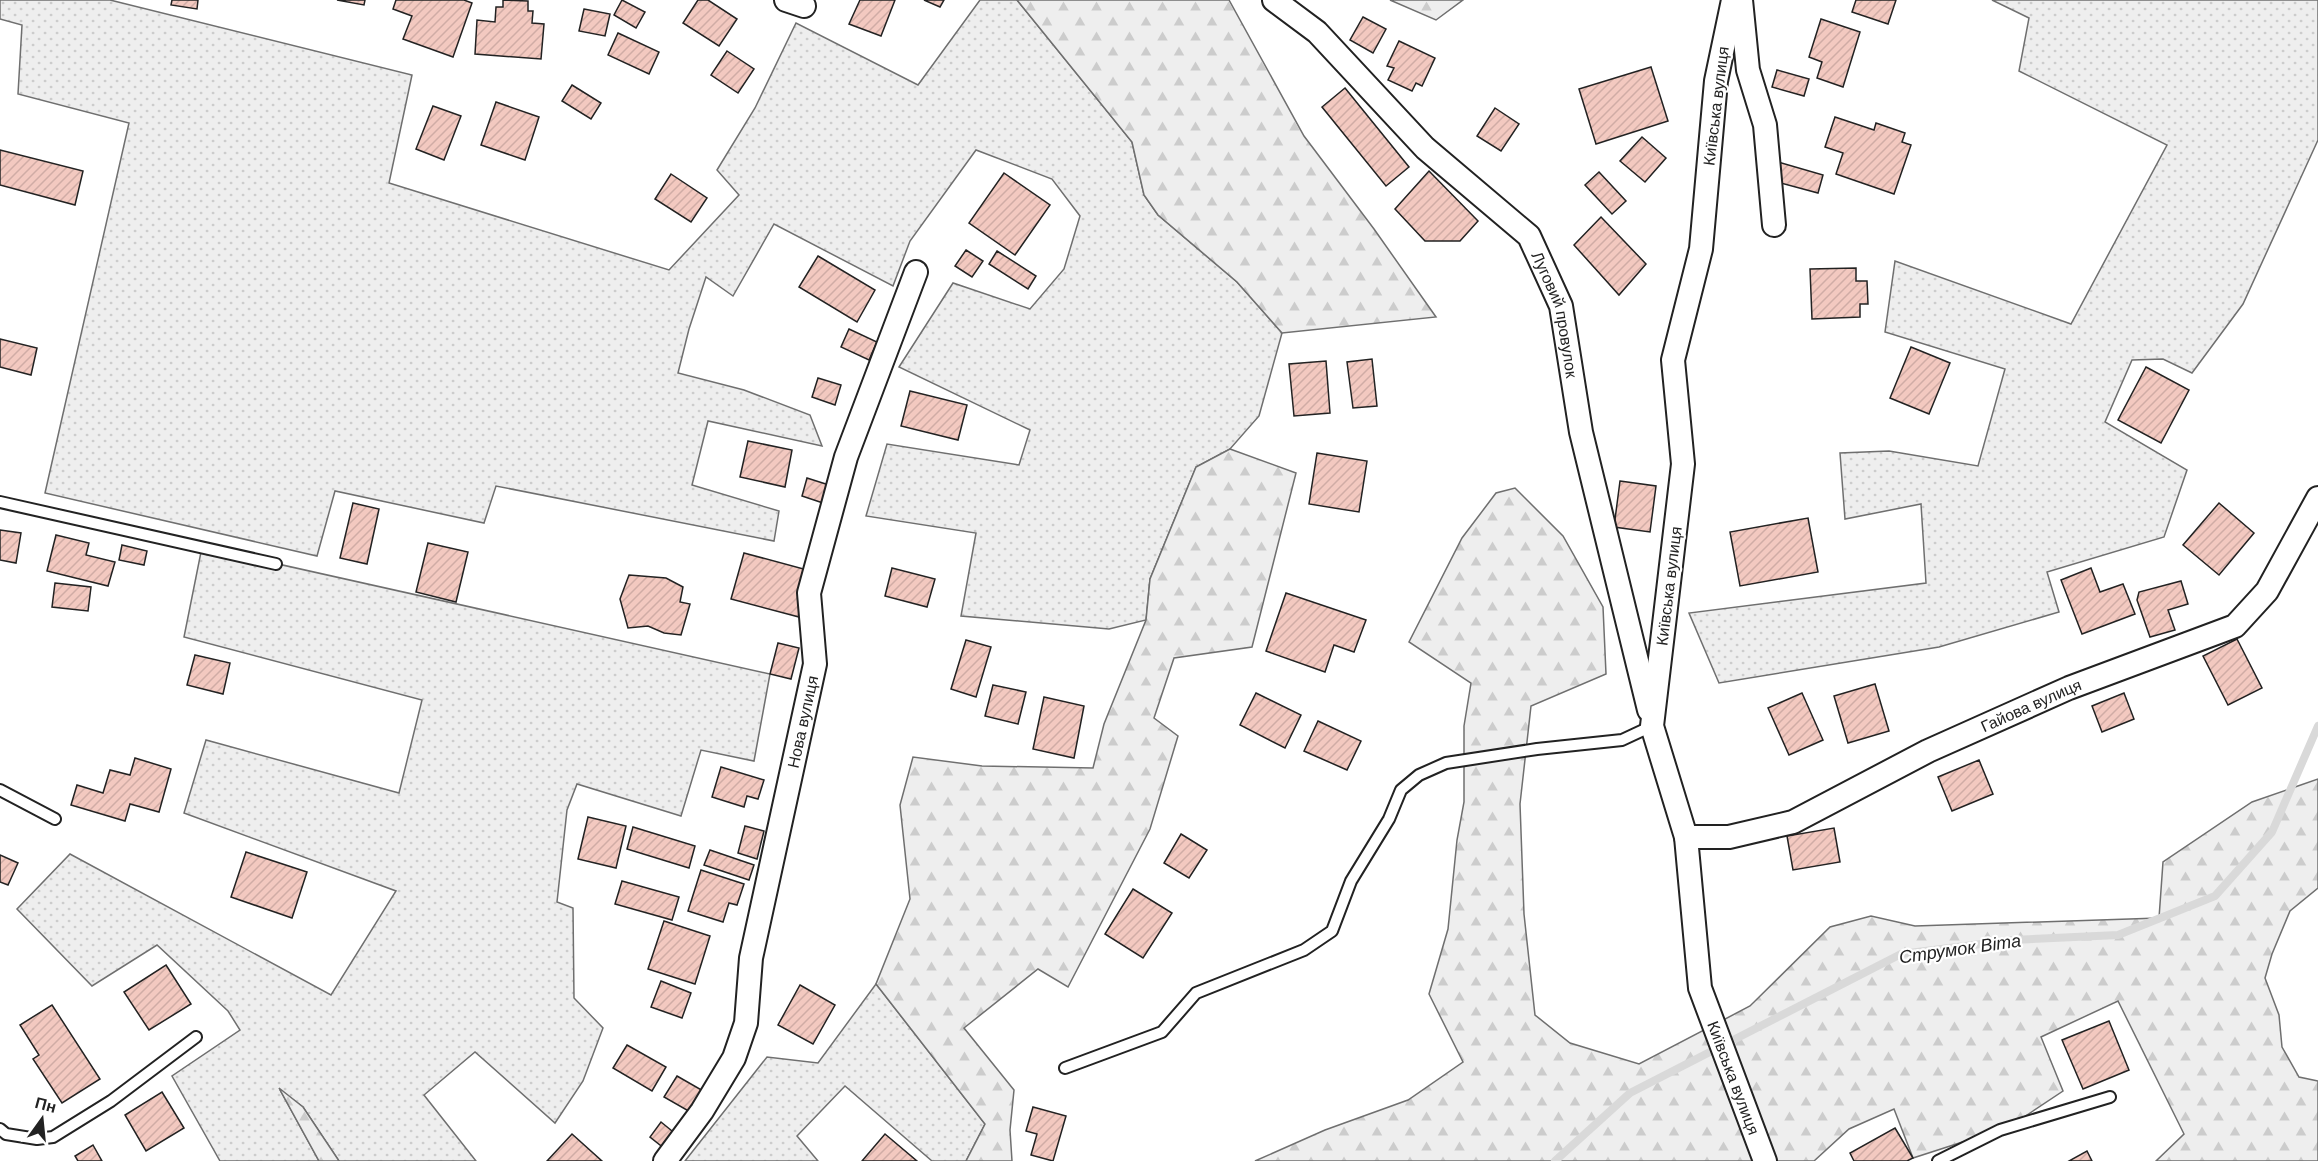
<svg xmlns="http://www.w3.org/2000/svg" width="2318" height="1161" font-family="Arial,sans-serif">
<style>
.grass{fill:url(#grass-dots);stroke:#6f6f6f;stroke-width:1.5}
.forest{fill:url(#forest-firs);stroke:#6f6f6f;stroke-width:1.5}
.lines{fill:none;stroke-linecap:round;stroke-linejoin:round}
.stream{stroke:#d9d9d9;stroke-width:8}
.building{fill:url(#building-hatch);stroke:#222;stroke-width:1.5}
.lane-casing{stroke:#222;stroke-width:14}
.street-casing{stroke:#222;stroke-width:26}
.lane{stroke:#fff;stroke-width:10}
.street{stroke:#fff;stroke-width:22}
.labels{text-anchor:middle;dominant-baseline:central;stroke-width:4.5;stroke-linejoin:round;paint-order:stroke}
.street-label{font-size:16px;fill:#222;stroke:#fff}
.water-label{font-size:18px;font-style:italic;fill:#222;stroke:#fff}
</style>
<defs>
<pattern id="grass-dots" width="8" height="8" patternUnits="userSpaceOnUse" patternTransform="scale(1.5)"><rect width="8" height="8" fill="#eee"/><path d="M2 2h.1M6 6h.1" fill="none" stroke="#ccc" stroke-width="1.8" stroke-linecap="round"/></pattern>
<pattern id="forest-firs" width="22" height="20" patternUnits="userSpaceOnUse" patternTransform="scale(1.5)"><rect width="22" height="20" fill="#eee"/><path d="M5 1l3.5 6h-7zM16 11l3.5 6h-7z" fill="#ccc"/></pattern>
<pattern id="building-hatch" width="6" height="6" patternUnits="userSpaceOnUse" patternTransform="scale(1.5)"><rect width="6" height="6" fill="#f3c9c0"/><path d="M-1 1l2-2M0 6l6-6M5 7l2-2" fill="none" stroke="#d0aca5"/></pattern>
</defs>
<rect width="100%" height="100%" fill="#fff"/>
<!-- grass -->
<g class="grass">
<path d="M 0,0 L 110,0 L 412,75 L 389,183 L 669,270 L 739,195 L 717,170 L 755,108 L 796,23 L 918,85 L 980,0 L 1017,0 L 1132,142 L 1144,195 L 1158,215 L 1237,282 L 1282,333 L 1259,416 L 1230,449 L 1196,467 L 1150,579 L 1146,620 L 1109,629 L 961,616 L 976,533 L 866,516 L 887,444 L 1019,465 L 1030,430 L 899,367 L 953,283 L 1030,309 L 1064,269 L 1080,216 L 1052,179 L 976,150 L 910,241 L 893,286 L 774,224 L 733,296 L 706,277 L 689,329 L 678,373 L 744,390 L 810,415 L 822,446 L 708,421 L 692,485 L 779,511 L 774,541 L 496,486 L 484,523 L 335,491 L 317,556 L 45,493 L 129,123 L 18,94 L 22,25 L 0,19 Z"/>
<path d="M 1992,0 L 2318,0 L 2318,140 L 2243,304 L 2192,373 L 2163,359 L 2132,360 L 2105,422 L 2187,470 L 2164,537 L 2047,572 L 2059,612 L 1939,647 L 1719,683 L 1689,613 L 1926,583 L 1921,504 L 1845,519 L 1840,453 L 1889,451 L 1978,466 L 2005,369 L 1885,332 L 1895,261 L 2071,324 L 2167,145 L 2019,71 L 2029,18 Z"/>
<path d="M 202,547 L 770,674 L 754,761 L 701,750 L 681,816 L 577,784 L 567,810 L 557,902 L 573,908 L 574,998 L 603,1028 L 583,1081 L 555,1123 L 475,1052 L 424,1095 L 476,1161 L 339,1161 L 303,1107 L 280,1090 L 319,1161 L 220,1161 L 172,1076 L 240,1030 L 228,1011 L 157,945 L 92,986 L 17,909 L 70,854 L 331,995 L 396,891 L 184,813 L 206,740 L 399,793 L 422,700 L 184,637 Z"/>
<path d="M 876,984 L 985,1124 L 966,1161 L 932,1161 L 845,1086 L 797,1136 L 818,1161 L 685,1161 L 767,1057 L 818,1063 Z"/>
</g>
<!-- forest -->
<g class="forest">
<path d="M 1017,0 L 1229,0 L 1304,136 L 1374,229 L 1436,317 L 1282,333 L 1237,282 L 1158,215 L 1144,195 L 1132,142 Z"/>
<path d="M 1390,0 L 1463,0 L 1436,20 Z"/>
<path d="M 1230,449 L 1296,473 L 1252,647 L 1174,658 L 1154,718 L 1178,736 L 1150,829 L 1068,987 L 1038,969 L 964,1028 L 1014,1090 L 1010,1130 L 1012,1161 L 966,1161 L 985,1124 L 876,984 L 910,899 L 900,805 L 913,757 L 982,766 L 1093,768 L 1104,724 L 1146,620 L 1150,579 L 1196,467 Z"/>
<path d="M 1515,488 L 1563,536 L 1603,607 L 1606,674 L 1531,706 L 1520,804 L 1524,914 L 1535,1015 L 1570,1043 L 1639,1064 L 1750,1006 L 1830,927 L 1871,916 L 1915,926 L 2159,918 L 2163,862 L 2252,802 L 2318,779 L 2318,888 L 2290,911 L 2272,954 L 2265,978 L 2279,1015 L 2282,1047 L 2299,1077 L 2318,1081 L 2318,1161 L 2156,1161 L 2184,1134 L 2118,1001 L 2041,1037 L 2063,1091 L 2009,1127 L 1913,1158 L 1894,1109 L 1849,1129 L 1814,1161 L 1255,1161 L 1325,1130 L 1408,1100 L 1463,1062 L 1429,994 L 1448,929 L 1457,840 L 1464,802 L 1464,726 L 1471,683 L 1409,642 L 1462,538 L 1496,493 Z"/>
<path d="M 279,1088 L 303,1107 L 339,1161 L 319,1161 Z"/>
</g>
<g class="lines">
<!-- stream -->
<path class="stream" d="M 1555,1161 L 1630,1093 L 1901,954 L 2013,940 L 2118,935 L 2215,896 L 2272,832 L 2318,726"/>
</g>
<!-- building -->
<g class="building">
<path d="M 172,0 L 198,0 L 197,9 L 171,5 Z"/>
<path d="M 337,0 L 365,0 L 364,5 Z"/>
<path d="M 396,0 L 464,0 L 472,3 L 453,57 L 403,39 L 412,16 L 393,9 Z"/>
<path d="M 503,0 L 528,1 L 528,11 L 533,11 L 532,23 L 544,24 L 541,59 L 475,54 L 477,20 L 495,22 L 496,7 L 503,7 Z"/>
<path d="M 622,0 L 645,12 L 636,28 L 614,15 Z"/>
<path d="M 698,0 L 708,0 L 737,19 L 719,46 L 683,23 Z"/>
<path d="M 860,0 L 895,0 L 881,36 L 849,24 Z"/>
<path d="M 924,0 L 944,0 L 940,7 Z"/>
<path d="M 1856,0 L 1896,0 L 1888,24 L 1852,12 Z"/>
<path d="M 584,9 L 610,14 L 605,36 L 579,31 Z"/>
<path d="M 1363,17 L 1386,29 L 1373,53 L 1350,40 Z"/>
<path d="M 1821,19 L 1860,32 L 1843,87 L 1817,78 L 1822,62 L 1809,57 Z"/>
<path d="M 618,33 L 659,52 L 649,74 L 608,55 Z"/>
<path d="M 1399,41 L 1435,58 L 1422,86 L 1416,83 L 1412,91 L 1388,80 L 1394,68 L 1387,66 Z"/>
<path d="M 727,51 L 754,69 L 738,93 L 711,75 Z"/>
<path d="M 1651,67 L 1668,121 L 1596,144 L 1579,89 Z"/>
<path d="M 1777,70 L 1809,79 L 1804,96 L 1772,87 Z"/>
<path d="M 572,85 L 601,103 L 591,119 L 562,101 Z"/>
<path d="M 1345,88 L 1409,167 L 1386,186 L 1322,107 Z"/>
<path d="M 496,102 L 539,117 L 525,160 L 481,145 Z"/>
<path d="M 433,106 L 461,116 L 444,160 L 416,149 Z"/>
<path d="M 1495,108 L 1519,124 L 1501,151 L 1477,136 Z"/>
<path d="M 1835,117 L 1874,130 L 1876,123 L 1905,133 L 1902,142 L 1911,145 L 1894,194 L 1836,174 L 1843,153 L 1825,147 Z"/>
<path d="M 1642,137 L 1666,158 L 1645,182 L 1620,161 Z"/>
<path d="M 0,150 L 83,171 L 75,205 L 0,185 Z"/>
<path d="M 1778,162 L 1823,175 L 1818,193 L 1773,181 Z"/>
<path d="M 1429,171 L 1478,221 L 1460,241 L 1425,241 L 1395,209 Z"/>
<path d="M 1599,172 L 1626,201 L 1612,214 L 1585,185 Z"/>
<path d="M 1004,173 L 1050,205 L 1015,255 L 969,223 Z"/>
<path d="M 671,174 L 707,198 L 691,222 L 655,199 Z"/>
<path d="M 1601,217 L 1646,264 L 1619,295 L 1574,245 Z"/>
<path d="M 966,250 L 983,261 L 972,277 L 955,266 Z"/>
<path d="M 997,251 L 1036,276 L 1028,289 L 989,264 Z"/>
<path d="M 818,256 L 875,290 L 857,322 L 799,287 Z"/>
<path d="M 1856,268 L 1856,281 L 1867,281 L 1868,304 L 1860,304 L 1860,317 L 1812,319 L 1810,269 Z"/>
<path d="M 849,329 L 877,342 L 869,360 L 841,347 Z"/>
<path d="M 0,339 L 37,348 L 31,375 L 0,367 Z"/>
<path d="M 1911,347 L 1950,363 L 1929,414 L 1890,398 Z"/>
<path d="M 1372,359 L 1377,406 L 1353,408 L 1347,362 Z"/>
<path d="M 1326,361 L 1330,413 L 1294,416 L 1289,364 Z"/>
<path d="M 2146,367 L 2189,390 L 2161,443 L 2118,420 Z"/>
<path d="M 818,378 L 841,385 L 835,405 L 812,397 Z"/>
<path d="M 910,391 L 967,405 L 958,440 L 901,426 Z"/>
<path d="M 748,441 L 792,450 L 785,487 L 740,477 Z"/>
<path d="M 1317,453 L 1367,461 L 1359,512 L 1309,504 Z"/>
<path d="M 807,478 L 829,485 L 823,503 L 802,496 Z"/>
<path d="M 1620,481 L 1656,486 L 1650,532 L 1614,527 Z"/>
<path d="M 353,503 L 379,509 L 367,564 L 340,558 Z"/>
<path d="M 2219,503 L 2254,533 L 2219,575 L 2183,545 Z"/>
<path d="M 1808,518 L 1818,572 L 1740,586 L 1730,532 Z"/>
<path d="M 0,530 L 21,533 L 16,563 L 0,560 Z"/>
<path d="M 56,535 L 89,543 L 86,555 L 115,562 L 108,586 L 47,571 Z"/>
<path d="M 428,543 L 468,552 L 456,602 L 416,592 Z"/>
<path d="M 122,545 L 147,551 L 144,565 L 119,560 Z"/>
<path d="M 744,553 L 811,571 L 799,617 L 731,599 Z"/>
<path d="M 892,568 L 935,579 L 927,607 L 885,596 Z"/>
<path d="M 2091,568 L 2100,592 L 2123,584 L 2135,614 L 2082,634 L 2061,580 Z"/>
<path d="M 629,575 L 666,578 L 683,587 L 680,602 L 690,604 L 681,635 L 664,633 L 648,626 L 628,628 L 620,599 Z"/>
<path d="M 2181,581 L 2188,604 L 2168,610 L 2175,630 L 2150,637 L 2137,600 L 2139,592 Z"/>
<path d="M 55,583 L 91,587 L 88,611 L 52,607 Z"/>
<path d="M 1286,593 L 1366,620 L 1354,652 L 1334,645 L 1325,672 L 1266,651 Z"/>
<path d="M 2237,639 L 2262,688 L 2228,705 L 2203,656 Z"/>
<path d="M 966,640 L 991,647 L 976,697 L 951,689 Z"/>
<path d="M 778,643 L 799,648 L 791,679 L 770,674 Z"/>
<path d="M 195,655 L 230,663 L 223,694 L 187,685 Z"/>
<path d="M 1875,684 L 1889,731 L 1848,743 L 1834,696 Z"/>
<path d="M 993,685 L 1026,692 L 1018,724 L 985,716 Z"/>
<path d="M 1256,693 L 1301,715 L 1285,748 L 1240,725 Z"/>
<path d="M 1802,693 L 1823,740 L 1789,755 L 1768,708 Z"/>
<path d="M 2124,693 L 2134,719 L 2102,732 L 2092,706 Z"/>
<path d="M 1044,697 L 1084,706 L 1074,758 L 1033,749 Z"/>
<path d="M 1318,721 L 1361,741 L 1347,770 L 1304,751 Z"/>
<path d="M 135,758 L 171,769 L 159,812 L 130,804 L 125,821 L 71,805 L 77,785 L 103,793 L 110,770 L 130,775 Z"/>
<path d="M 1979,760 L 1993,794 L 1952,811 L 1938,777 Z"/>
<path d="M 721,767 L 764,780 L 758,799 L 747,796 L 744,807 L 712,797 Z"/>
<path d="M 588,817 L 626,826 L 616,868 L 578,859 Z"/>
<path d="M 745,826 L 764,831 L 757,859 L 738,853 Z"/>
<path d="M 633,827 L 695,846 L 689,868 L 627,849 Z"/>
<path d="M 1834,828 L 1840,862 L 1793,870 L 1787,836 Z"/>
<path d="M 1181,834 L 1207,850 L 1189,878 L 1164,863 Z"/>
<path d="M 710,850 L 754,865 L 749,880 L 704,865 Z"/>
<path d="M 246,852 L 307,872 L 292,918 L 231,897 Z"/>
<path d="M 0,855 L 18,863 L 8,885 L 0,882 Z"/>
<path d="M 701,870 L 744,884 L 737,905 L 729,903 L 723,922 L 688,911 Z"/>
<path d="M 622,881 L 679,897 L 672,920 L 615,904 Z"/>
<path d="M 1133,889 L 1172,913 L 1143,958 L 1105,934 Z"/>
<path d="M 664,921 L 710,936 L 695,984 L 648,969 Z"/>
<path d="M 166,965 L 191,1004 L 149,1030 L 124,992 Z"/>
<path d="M 661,981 L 691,993 L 682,1018 L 651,1007 Z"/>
<path d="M 800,985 L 835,1005 L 813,1044 L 778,1025 Z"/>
<path d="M 52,1005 L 100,1079 L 62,1103 L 33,1059 L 39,1055 L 20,1025 Z"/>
<path d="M 2109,1021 L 2129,1070 L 2083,1089 L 2062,1040 Z"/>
<path d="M 627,1045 L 666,1067 L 652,1091 L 613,1068 Z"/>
<path d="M 677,1076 L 705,1092 L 692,1113 L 664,1097 Z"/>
<path d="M 162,1092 L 184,1128 L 146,1151 L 125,1115 Z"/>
<path d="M 1033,1107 L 1066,1116 L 1053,1161 L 1031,1155 L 1037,1134 L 1026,1131 Z"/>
<path d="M 661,1122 L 677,1135 L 665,1149 L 650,1137 Z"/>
<path d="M 1895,1128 L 1913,1158 L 1907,1161 L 1854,1161 L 1850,1153 Z"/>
<path d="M 572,1134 L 602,1161 L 547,1161 Z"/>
<path d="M 885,1134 L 917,1161 L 862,1161 Z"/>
<path d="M 93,1145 L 102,1161 L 78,1161 L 75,1156 Z"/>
<path d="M 2087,1151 L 2092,1161 L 2069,1161 Z"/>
</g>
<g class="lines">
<defs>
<g id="lane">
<path d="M 0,502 L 276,564"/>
<path d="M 0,790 L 55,819"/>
<path d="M 1065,1068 L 1162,1032 L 1196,993 L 1304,950 L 1332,931 L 1351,881 L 1389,819 L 1401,790 L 1419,775 L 1446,763 L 1537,749 L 1622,740 L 1652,726"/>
<path d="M 0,1129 L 6,1134 L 37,1139 L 53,1137 L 111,1101 L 196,1037"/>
<path d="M 1938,1161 L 2000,1130 L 2110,1097"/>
</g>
<g id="street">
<path d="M 786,0 L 804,6"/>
<path id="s1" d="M 1274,0 L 1317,32 L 1425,148 L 1529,236 L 1561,306 L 1581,432 L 1649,710"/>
<path id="s2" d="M 1733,0 L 1716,81 L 1701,249 L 1673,360 L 1683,464 L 1652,726 L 1686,837 L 1700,988 L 1765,1161"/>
<path d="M 1741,0 L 1748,70 L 1765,125 L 1774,225"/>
<path id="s3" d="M 1686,837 L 1729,837 L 1793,822 L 1928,751 L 2069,688 L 2235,626 L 2267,591 L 2318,498"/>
<path id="s4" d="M 665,1161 L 702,1111 L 734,1058 L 746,1023 L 751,958 L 815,664 L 809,593 L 846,457 L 916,272"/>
</g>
</defs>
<!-- lane casing -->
<use href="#lane" class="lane-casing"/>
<!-- street casing -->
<use href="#street" class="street-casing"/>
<!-- lane -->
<use href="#lane" class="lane"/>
<!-- street -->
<use href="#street" class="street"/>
</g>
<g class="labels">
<!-- street labels -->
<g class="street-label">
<text transform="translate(1716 106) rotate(-83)">Київська вулиця</text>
<text stroke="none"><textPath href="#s1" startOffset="432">Луговий провулок</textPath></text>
<text transform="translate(1669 586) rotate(-83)">Київська вулиця</text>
<text stroke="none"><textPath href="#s3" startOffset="374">Гайова вулиця</textPath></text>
<text stroke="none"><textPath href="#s4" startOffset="468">Нова вулиця</textPath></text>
<text stroke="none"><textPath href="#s2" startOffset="1098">Київська вулиця</textPath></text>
</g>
<!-- water labels -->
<g class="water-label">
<text transform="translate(1960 949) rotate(-8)">Струмок Віта</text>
</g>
</g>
<!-- north arrow -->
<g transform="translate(42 1119) rotate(15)" stroke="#ffffff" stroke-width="4.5" paint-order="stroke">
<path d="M0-4.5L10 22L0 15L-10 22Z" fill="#222222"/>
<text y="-9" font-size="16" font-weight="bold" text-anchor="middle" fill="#222222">Пн</text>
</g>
</svg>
